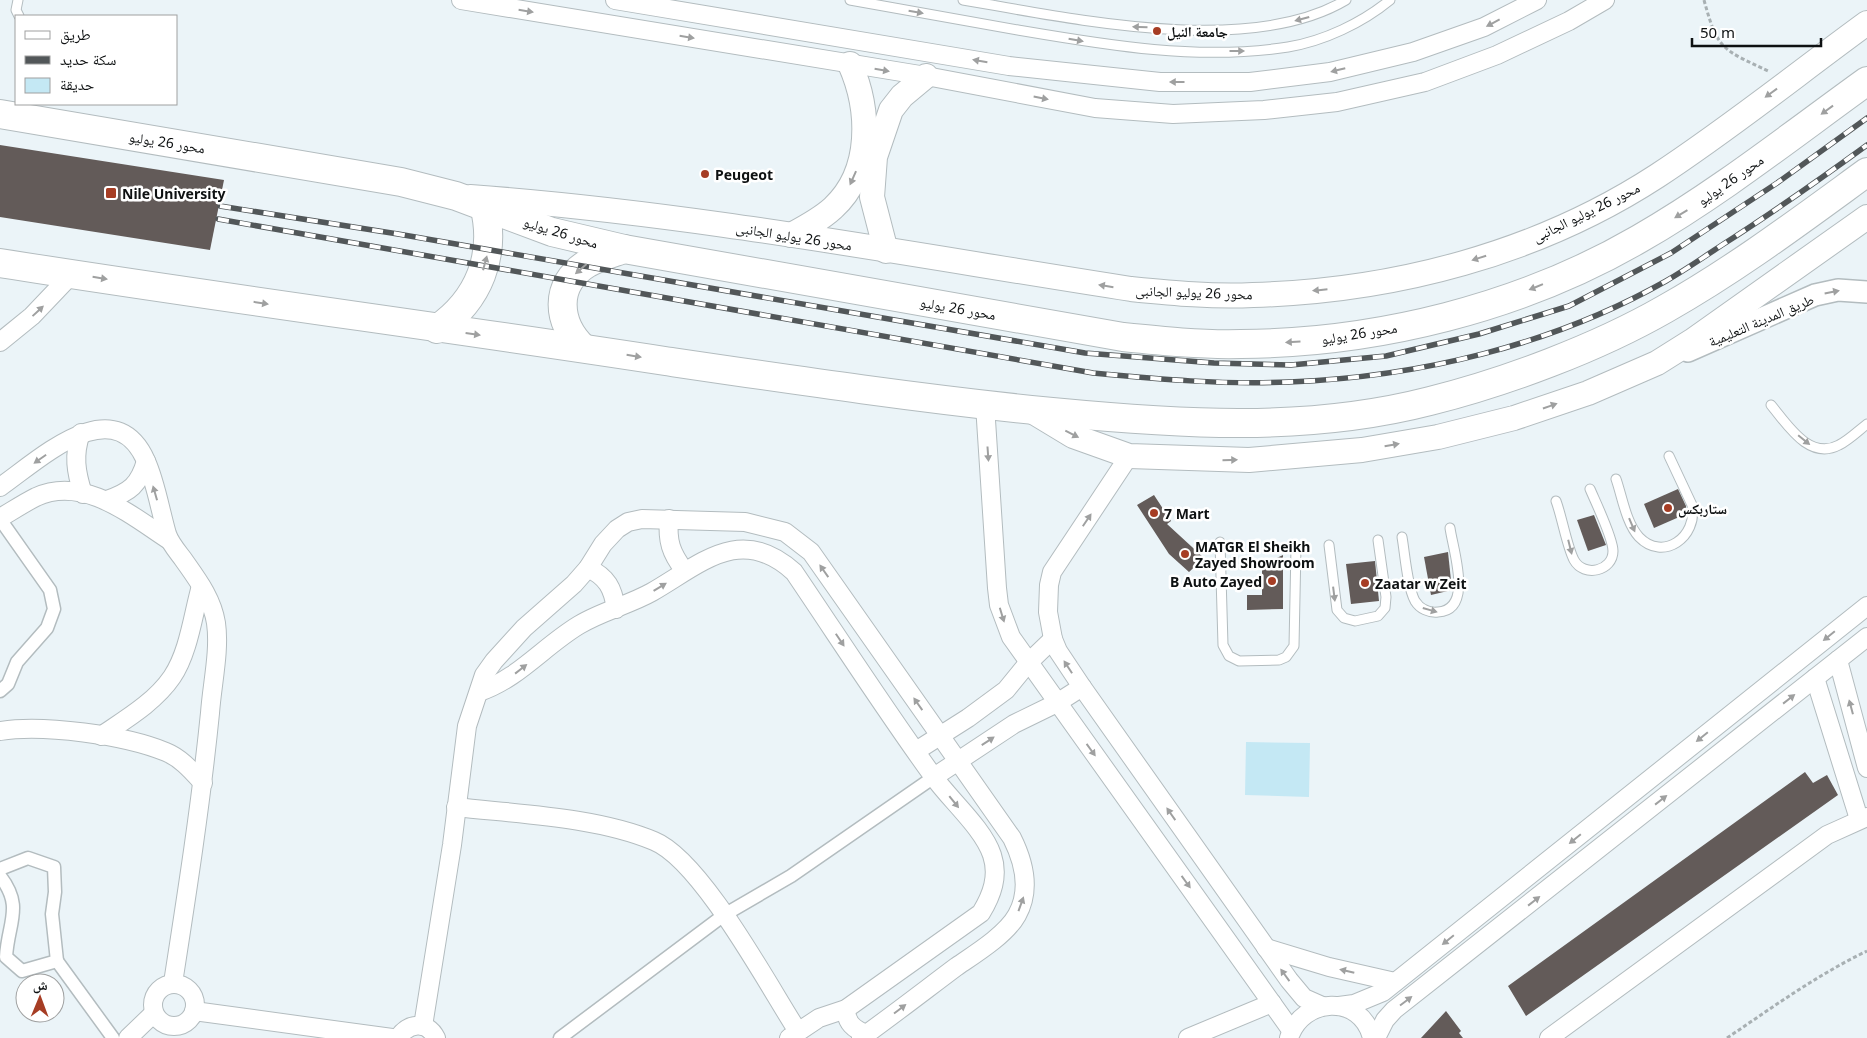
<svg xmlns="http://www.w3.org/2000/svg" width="1867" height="1038" font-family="'Noto Sans','Noto Naskh Arabic',sans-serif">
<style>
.green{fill:#c4e8f4}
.building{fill:#635b59}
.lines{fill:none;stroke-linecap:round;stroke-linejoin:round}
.service-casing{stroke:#b3bcbf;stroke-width:11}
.pedestrian-casing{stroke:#b3bcbf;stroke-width:15}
.minor-casing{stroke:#b3bcbf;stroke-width:20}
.tertiary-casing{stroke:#b3bcbf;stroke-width:24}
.secondary-casing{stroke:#b3bcbf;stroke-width:26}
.trunk-casing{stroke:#b3bcbf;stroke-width:30}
.path{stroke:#a8b0b3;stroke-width:3;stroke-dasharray:4 2.5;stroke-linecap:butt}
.service{stroke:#fff;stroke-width:9}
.pedestrian{stroke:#fff;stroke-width:12}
.minor{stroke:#fff;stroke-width:18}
.tertiary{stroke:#fff;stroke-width:21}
.secondary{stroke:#fff;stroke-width:24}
.trunk{stroke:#fff;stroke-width:28}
.rail-casing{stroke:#525759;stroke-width:5.5}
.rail{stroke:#fff;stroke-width:4;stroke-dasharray:11;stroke-linecap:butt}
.oneway{fill:#9fa0a0}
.poi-dot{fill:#a63d24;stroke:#fff;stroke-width:2}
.labels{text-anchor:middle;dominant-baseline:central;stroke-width:5;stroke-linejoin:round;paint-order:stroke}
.poi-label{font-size:14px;font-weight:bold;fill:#0e1112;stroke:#fff;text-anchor:start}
.street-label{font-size:14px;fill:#0e1112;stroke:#fff}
</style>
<rect width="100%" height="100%" fill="#ebf4f8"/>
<!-- green -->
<path class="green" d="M 1246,742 L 1310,743 L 1309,797 L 1245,795 Z"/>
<!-- building -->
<g class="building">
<path d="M 0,145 L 224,180 L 210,250 L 0,217 Z"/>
<path d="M 1678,489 L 1686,506 L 1686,514 L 1654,528 L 1644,504 Z"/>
<path d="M 1154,495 L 1171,521 L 1167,524 L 1204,558 L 1189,572 L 1169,554 L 1137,505 Z"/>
<path d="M 1594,515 L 1606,545 L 1588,551 L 1577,520 Z"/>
<path d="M 1448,552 L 1452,590 L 1431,595 L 1424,557 Z"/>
<path d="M 1283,555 L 1283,609 L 1247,610 L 1247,595 L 1262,595 L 1262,565 Z"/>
<path d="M 1375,561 L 1379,601 L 1351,604 L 1346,564 Z"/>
<path d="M 1805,772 L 1813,783 L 1827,775 L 1838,795 L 1526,1016 L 1508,986 Z"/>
<path d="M 1446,1011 L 1461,1031 L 1459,1033 L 1463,1038 L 1421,1038 Z"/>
</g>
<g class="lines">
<defs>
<g id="service">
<path d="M 18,0 L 16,10 L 19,16"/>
<path d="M 850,0 C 906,10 962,20 1018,30 C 1106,45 1198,61 1288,47 C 1324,41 1362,23 1390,0"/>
<path d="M 963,0 C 1069,18 1249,58 1346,0"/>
<path d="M 1771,405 C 1787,424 1809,461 1839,445 C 1849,440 1858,431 1867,424"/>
<path d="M 1616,479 C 1622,496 1626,523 1639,537 C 1663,562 1698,537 1692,505 L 1669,456"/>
<path d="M 1556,501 C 1562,517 1567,547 1574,560 C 1584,578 1613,571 1613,551 C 1613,538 1596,503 1590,489"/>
<path d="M 1402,537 C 1405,554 1407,586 1415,601 C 1420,609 1429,613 1438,612 C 1474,610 1453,550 1450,528"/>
<path d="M 1220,542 L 1223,645 L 1229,656 L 1239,661 L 1279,660 L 1286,657 L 1294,646 L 1296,547"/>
<path d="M 1329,545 L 1337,610 L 1344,618 L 1355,621 L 1378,616 L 1385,608 L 1386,597 L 1378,540"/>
</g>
<g id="pedestrian">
<path d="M 0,519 L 50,590 L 54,609 L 47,628 L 17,662 L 8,684 L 0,691"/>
<path d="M 0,869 L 28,858 L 54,867 L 55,892 L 52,914 L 57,961 L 22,971 L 6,957 C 8,922 24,907 0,876"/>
<path d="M 57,961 L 113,1038"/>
<path d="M 560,1038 L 724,915 L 791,876 L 934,777"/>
</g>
<g id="minor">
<path d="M 461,0 L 926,76 L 1095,108 L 1173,114 L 1264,110 L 1337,102 L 1425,82 L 1497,55 L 1569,21 L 1605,0"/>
<path d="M 615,0 L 1009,66 L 1160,82 L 1250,82 L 1330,72 L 1413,52 L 1484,27 L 1537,0"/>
<path d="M 0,342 L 32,316 L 72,274"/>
<path d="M 985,405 L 997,588 L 999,605 L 1011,637 L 1291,1030"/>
<path d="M 81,433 C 73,455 76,472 83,494"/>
<path d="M 1129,456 L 1052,572 L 1049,585 L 1048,612 L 1053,639 L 1058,651 L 1082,687 L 1289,980 L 1304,998 L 1322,1006"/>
<path d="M 0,487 C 39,460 114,388 146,461 C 156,483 160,510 167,534 C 170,543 177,551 183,559 C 197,579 212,598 216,623 C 220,651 212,684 210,713 C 201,803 187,893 173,983"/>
<path d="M 107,500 C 130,492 139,485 146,461"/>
<path d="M 0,518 C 12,511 24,503 36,497 C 84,475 132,516 169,540"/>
<path d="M 669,519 C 667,541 671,553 684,570"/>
<path d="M 588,568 C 607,577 613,588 616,609"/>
<path d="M 1838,660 L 1867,768"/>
<path d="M 1815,678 L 1859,819"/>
<path d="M 479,692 C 518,679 544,646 579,625 C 602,611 629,605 652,592 C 702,563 741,524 794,572 C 840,640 885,710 933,776 C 950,800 983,828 992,855 C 999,876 992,895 981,913 L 846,1009 L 819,1018 L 789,1038"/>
<path d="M 0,731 C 43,724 125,735 166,752 C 181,758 192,771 203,783"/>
<path d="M 101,736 C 126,719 155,702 172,677 C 189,652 193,614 201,586"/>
<path d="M 916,751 L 968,718 L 1006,690 L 1028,663 L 1053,639"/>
<path d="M 934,777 L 1014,724 L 1057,703 L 1082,687"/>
<path d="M 456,807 C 518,814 597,817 654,841 C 701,860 768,985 797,1030"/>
<path d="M 1266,948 L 1329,967 L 1395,982"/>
<circle cx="174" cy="1005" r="21"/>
<path d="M 1339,1006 L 1354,1004 L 1383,992 L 1867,606"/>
<path d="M 846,1009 C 846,1023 854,1029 866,1034"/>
<path d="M 194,1011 L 392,1038"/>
<path d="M 423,1026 L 452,845 L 467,726 L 484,675 L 494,661 L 524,628 L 574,584 L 588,568 L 603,544 L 617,529 L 628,522 L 642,519 L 745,522 L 785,532 L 811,552 L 1012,838 C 1024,862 1031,890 1017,915 C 1006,935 975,954 956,967 C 924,991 893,1015 861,1038"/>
<path d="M 128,1038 L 154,1013"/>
<path d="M 398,1038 C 408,1023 427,1020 436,1038"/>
<path d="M 1188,1038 L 1272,1003"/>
<path d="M 1289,1038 C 1302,997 1361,993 1372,1038"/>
<path d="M 1376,1038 L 1385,1020 L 1394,1010 L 1867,637"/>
<path d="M 1549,1038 L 1827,835 L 1867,817"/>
</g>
<path id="tertiary" d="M 1688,351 L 1815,295 L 1838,290 L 1867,292"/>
<g id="secondary">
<path d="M 470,197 C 692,213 911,255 1131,289 C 1172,293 1212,297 1253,295 C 1394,291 1537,254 1657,176 C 1729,129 1797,74 1867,23"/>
<path d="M 791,235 C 806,227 821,219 833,208 C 873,171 870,109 850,64"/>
<path d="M 886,251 L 872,197 L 875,157 L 891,110 L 902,96 L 926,76"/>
<path d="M 1030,410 L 1073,436 L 1129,456 L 1249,460 L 1362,450 L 1438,437 L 1514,418 L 1588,393 L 1657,363 L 1692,341 L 1867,217"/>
</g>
<g id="trunk">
<path d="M 0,114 L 401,182 L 456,196 L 552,232 L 624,249 L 1123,337 C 1162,341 1201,345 1241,344 C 1377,343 1520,308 1639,239 C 1719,193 1792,135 1867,81"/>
<path d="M 0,263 C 221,298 444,327 665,361 C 794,380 922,399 1052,412 C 1178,424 1306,433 1430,401 C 1506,382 1597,348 1665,309 C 1736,269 1801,220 1867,172"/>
<path d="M 437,329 C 479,300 497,255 484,205"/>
<path d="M 583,348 C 557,323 553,284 588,263 C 599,257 613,253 624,249"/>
</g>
</defs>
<!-- service casing -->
<use href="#service" class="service-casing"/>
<!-- pedestrian casing -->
<use href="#pedestrian" class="pedestrian-casing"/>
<!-- minor casing -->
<use href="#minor" class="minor-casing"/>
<!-- tertiary casing -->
<use href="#tertiary" class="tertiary-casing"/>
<!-- secondary casing -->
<use href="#secondary" class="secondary-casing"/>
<!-- trunk casing -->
<use href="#trunk" class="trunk-casing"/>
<!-- path -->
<g class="path">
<path d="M 1704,0 C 1718,52 1723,49 1770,72"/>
<path d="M 1727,1038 C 1773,1007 1817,975 1867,951"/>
</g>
<!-- service -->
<use href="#service" class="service"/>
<!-- pedestrian -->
<use href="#pedestrian" class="pedestrian"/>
<!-- minor -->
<use href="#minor" class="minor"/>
<!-- tertiary -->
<use href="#tertiary" class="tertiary"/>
<!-- secondary -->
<use href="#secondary" class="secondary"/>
<!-- trunk -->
<use href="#trunk" class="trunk"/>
<defs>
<g id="rail">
<path d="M 220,206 L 398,234 L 1085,353 L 1214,363 L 1291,365 L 1386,356 L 1479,334 L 1569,306 L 1671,253 L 1777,183 L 1867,118"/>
<path d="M 218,219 L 1093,373 C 1158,379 1223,385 1289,382 C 1419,377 1553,345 1666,281 C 1685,270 1704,257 1722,245 C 1772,213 1819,180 1867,145"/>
</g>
</defs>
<!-- rail casing -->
<use href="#rail" class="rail-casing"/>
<!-- rail -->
<use href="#rail" class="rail"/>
</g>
<!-- one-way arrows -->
<defs><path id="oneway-solid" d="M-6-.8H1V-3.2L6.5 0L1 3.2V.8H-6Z" transform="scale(1.25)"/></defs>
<g class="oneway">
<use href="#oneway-solid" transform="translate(526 11) rotate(9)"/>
<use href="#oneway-solid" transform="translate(916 12) rotate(10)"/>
<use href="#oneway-solid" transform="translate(1302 19) rotate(165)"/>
<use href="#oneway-solid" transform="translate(1493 23) rotate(152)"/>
<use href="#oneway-solid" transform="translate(1140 27) rotate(-178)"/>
<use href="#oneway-solid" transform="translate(687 37) rotate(9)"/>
<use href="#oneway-solid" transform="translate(1076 40) rotate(10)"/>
<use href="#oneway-solid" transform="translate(1237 51)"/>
<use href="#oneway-solid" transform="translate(980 61) rotate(-170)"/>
<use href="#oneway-solid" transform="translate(882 70) rotate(10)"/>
<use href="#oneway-solid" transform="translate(1338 70) rotate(166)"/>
<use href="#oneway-solid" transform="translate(1177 82) rotate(-180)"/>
<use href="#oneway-solid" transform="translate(1771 93) rotate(144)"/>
<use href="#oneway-solid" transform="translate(1041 98) rotate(11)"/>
<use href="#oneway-solid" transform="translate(1827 110) rotate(144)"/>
<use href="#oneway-solid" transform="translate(853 178) rotate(114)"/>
<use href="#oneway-solid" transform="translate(1681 214) rotate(149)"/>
<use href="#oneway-solid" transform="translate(1479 258) rotate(163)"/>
<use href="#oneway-solid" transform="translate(485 263) rotate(-75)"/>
<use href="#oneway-solid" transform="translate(581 269) rotate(139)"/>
<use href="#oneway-solid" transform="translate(100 278) rotate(9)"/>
<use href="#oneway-solid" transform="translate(1106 286) rotate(-171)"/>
<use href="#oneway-solid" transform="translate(1536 287) rotate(158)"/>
<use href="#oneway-solid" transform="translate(1320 290) rotate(174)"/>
<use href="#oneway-solid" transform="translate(1832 292) rotate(-11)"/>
<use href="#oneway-solid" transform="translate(261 303) rotate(9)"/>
<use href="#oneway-solid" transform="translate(38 311) rotate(-43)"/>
<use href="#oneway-solid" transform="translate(473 334) rotate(8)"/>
<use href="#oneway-solid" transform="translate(1293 342) rotate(177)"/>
<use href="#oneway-solid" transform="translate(634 356) rotate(9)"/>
<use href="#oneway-solid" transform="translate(1550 406) rotate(-19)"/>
<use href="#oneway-solid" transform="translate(1072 434) rotate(27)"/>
<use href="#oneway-solid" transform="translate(1804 440) rotate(39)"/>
<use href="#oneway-solid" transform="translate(1392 445) rotate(-10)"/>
<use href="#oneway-solid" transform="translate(988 454) rotate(86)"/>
<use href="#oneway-solid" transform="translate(40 459) rotate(145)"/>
<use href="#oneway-solid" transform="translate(1230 460) rotate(-1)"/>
<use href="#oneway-solid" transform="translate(155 493) rotate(-106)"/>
<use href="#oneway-solid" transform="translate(1087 520) rotate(-56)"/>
<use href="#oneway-solid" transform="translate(1632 525) rotate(67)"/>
<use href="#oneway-solid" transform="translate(1570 547) rotate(76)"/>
<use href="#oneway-solid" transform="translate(824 571) rotate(-125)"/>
<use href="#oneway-solid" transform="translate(660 587) rotate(-31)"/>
<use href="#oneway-solid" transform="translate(1334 594) rotate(83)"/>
<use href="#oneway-solid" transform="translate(1430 610) rotate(16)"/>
<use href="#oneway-solid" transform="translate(1002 615) rotate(73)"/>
<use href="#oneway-solid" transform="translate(1829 636) rotate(141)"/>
<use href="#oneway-solid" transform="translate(840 640) rotate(56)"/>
<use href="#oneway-solid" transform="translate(1068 667) rotate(-123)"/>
<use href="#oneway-solid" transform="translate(521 669) rotate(-38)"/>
<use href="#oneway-solid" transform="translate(1789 699) rotate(-38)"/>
<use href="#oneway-solid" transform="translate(918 704) rotate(-125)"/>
<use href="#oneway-solid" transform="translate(1851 707) rotate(-105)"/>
<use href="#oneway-solid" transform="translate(1702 737) rotate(141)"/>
<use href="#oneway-solid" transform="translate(988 741) rotate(-33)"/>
<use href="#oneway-solid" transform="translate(1091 750) rotate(54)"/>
<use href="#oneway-solid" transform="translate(1661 800) rotate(-38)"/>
<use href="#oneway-solid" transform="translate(954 802) rotate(51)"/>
<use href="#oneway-solid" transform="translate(1171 814) rotate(-125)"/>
<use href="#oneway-solid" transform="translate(1575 839) rotate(141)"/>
<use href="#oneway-solid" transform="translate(1186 882) rotate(54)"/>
<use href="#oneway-solid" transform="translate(1534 901) rotate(-38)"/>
<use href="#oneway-solid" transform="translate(1021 904) rotate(-70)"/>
<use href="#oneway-solid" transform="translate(1448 940) rotate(141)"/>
<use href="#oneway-solid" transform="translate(1347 971) rotate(-167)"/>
<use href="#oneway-solid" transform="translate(1285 975) rotate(-126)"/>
<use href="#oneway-solid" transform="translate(1406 1001) rotate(-37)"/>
<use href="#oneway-solid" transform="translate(900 1009) rotate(-37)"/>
</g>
<!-- markers -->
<g class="poi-dot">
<circle cx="1157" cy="31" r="5"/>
<circle cx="705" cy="174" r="5"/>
<rect x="105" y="187" width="12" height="12" rx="2.5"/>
<circle cx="1668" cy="508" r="5"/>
<circle cx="1154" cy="513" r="5"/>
<circle cx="1185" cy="554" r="5"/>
<circle cx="1272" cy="581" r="5"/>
<circle cx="1365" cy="583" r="5"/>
</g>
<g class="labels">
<!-- poi labels -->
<g class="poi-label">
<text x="1167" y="31">جامعة النيل</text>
<text x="715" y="174">Peugeot</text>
<text x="122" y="193">Nile University</text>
<text x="1678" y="508">ستاربكس</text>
<text x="1164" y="513">7 Mart</text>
<text x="1195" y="546">MATGR El Sheikh<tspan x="1195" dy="16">Zayed Showroom</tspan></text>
<text x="1262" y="581" text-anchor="end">B Auto Zayed</text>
<text x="1375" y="583">Zaatar w Zeit</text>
</g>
<!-- street labels -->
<g class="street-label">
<text transform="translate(167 142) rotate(9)">محور 26 يوليو</text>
<text transform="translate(1730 180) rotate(-35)">محور 26 يوليو</text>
<text transform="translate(1586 212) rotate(-26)">محور 26 يوليو الجانبى</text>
<text transform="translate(561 232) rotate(17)">محور 26 يوليو</text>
<text transform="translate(794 236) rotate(9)">محور 26 يوليو الجانبى</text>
<text transform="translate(1194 292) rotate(2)">محور 26 يوليو الجانبى</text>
<text transform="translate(958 308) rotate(10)">محور 26 يوليو</text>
<text transform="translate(1761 320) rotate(-23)">طريق المدينة التعليمية</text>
<text transform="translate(1359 333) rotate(-9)">محور 26 يوليو</text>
</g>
</g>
<!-- legend -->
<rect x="15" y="15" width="162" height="90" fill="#ffffff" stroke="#9fa0a0"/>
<rect x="25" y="31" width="25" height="8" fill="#ffffff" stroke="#9fa0a0"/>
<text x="60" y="40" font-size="15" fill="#0e1112">طريق</text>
<rect x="25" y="56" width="25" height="8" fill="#525759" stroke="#9fa0a0"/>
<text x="60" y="65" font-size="15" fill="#0e1112">سكة حديد</text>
<rect x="25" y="78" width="25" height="15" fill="#c4e8f4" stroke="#9fa0a0"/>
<text x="60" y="90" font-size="15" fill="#0e1112">حديقة</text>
<!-- north arrow -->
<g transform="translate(40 998) rotate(1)"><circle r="24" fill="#ffffff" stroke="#9fa0a0"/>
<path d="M0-4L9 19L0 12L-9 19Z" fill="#a63d24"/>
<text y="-8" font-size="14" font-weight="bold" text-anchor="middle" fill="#0e1112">ش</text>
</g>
<!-- scale -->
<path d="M1692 38v8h129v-8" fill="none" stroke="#0e1112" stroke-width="2.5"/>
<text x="1700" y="38" font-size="15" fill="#0e1112" stroke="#ffffff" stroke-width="4" paint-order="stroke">50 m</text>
</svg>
